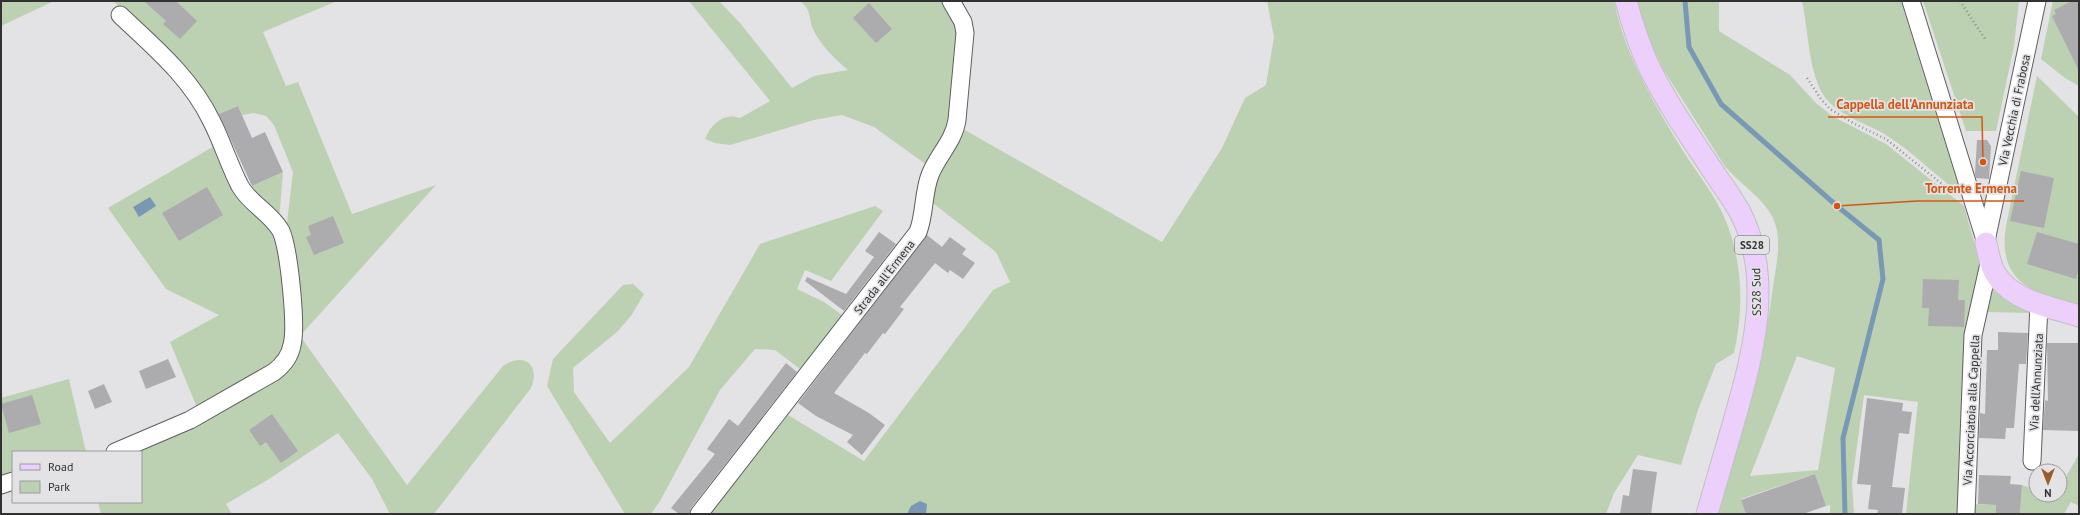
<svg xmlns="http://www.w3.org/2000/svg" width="2080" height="515" font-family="'PT Sans',sans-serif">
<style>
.green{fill:#bcd0b2;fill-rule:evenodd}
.water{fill:#7998b4}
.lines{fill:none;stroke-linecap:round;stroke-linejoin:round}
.stream{stroke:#7998b4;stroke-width:5}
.building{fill:#acacae}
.minor-casing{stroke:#5e5e60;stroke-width:19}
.major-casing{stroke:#c1c1c2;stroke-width:23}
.path{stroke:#8e8e90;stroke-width:2.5;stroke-dasharray:1 3;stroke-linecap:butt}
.minor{stroke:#fff;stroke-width:17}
.major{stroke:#eccffa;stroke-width:21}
.labels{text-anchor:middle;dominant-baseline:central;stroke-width:3.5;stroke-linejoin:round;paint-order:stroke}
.shield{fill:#e3e3e5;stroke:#666668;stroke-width:1}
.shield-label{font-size:11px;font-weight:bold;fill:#313132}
.street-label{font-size:12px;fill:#313132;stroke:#e3e3e5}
.leader{fill:none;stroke:#d65510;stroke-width:1.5}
.callout-dot{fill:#d65510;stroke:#e3e3e5;stroke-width:1.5}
.callout-label{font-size:13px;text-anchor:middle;font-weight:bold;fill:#d65510;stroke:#e3e3e5;stroke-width:3.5;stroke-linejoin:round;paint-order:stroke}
</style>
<rect width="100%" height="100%" fill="#e3e3e5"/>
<!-- green -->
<g class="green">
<path d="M 1,1 L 54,1 L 1,26 Z"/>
<path d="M 113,1 L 337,1 L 263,32 L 286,86 L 298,82 L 352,214 L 436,185 L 300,336 L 407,485 L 503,366 C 523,352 541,364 531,388 L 434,514 L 390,514 L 372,479 L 338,433 L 269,479 L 226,504 L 232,514 L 101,514 L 98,502 L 141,502 L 141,452 L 128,452 L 285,369 L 286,232 L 293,172 L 274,125 L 266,116 L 254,113 L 242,115 L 238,106 L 215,116 L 170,54 Z"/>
<path d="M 689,1 L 719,1 L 740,23 L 792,88 L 814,76 L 848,70 C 835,59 820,45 813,29 C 808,17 812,10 800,1 L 944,1 L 958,29 L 951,121 L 927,165 L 874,127 L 842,115 L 814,120 L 730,145 L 715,143 L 705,139 C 711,124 724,112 740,118 L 770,101 Z"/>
<path d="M 1267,1 L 1614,1 C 1626,59 1656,107 1687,157 C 1700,177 1716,197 1725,219 C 1743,262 1744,309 1734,353 L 1716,364 L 1698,410 L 1681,465 L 1638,455 L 1614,493 L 1606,514 L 709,514 L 788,415 L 864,461 L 993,290 L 1010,282 L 996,252 L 930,201 L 934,182 L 963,129 L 1162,242 L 1222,148 L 1245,98 L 1266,85 L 1274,37 Z"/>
<path d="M 1636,1 L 1719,1 L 1719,31 L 1790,75 L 1816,103 L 1832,116 L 1886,144 L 1964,206 L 1981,267 L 1963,514 L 1906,514 L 1918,402 L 1864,395 L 1852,482 L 1854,514 L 1830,514 L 1830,505 L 1826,506 L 1815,474 L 1741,499 L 1746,514 L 1717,514 C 1739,438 1763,366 1773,287 C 1776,264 1783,240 1773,218 C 1762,196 1739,184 1724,165 L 1663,69 L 1646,32 ZM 1797,356 L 1835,368 L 1818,470 L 1750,476 Z"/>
<path d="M 1802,1 L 1901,1 L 1961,194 C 1937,177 1916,155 1892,139 C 1869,122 1832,117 1819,87 C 1808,61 1808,29 1802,1 Z"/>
<path d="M 1923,1 L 2019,1 L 2014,46 L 1996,131 L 1966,131 Z"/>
<path d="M 2053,1 L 2079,1 L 2079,86 L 2065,78 L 2041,59 Z"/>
<path d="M 2037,76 L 2079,117 L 2079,308 C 2034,292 1997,284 2006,226 Z"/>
<path d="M 216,145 L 278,239 L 289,327 L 281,360 L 198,410 L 170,342 L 219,315 L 166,289 L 108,208 Z"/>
<path d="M 283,172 L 279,221 L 247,188 Z"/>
<path d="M 875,206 L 883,211 L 831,281 L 805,270 L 797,289 L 824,302 L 845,317 L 800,369 L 775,350 L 755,349 L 720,390 L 660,501 L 651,514 L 625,514 L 547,386 L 553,359 L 623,285 L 633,284 L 644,294 L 631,316 L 617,332 L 573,368 L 574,392 L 610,443 L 689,367 L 760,244 Z"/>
<path d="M 1991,285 L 2030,309 L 2030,313 L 1985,312 Z"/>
<path d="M 69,379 L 86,452 L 13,452 L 13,475 L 1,480 L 1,398 Z"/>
<path d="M 2079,454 L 2079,506 L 2071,502 L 2064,514 L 2020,514 L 2022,485 L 2036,490 L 2036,495 L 2060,495 L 2060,487 Z"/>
<path d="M 1970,504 L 1996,505 L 1996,514 L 1970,514 Z"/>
</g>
<!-- water -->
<g class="water">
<path d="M 150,197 L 156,206 L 139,217 L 133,207 Z"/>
<path d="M 920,501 L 927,504 L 926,514 L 907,514 L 911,506 Z"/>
</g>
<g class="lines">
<!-- stream -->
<path class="stream" d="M 1685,1 L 1689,47 L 1721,104 L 1837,206 L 1879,240 L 1883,279 L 1843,438 L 1845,514"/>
</g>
<!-- building -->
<g class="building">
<path d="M 144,1 L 176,1 L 197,21 L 180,39 L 163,24 L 166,21 Z"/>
<path d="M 2072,1 L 2079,1 L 2079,71 L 2052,16 L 2056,14 L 2054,10 Z"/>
<path d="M 869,3 L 892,29 L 876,43 L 853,18 Z"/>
<path d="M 238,106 L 252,138 L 265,132 L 283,172 L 252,186 L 219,114 Z"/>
<path d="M 1977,140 L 1987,140 L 1991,146 L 1989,179 L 1976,178 L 1975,174 Z"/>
<path d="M 2021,171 L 2054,178 L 2044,228 L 2010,221 Z"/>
<path d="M 207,187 L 223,215 L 179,241 L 162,213 Z"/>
<path d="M 333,216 L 344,243 L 314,255 L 306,237 L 311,235 L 308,226 Z"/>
<path d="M 879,232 L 896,244 L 844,311 L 805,281 L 807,277 L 846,294 L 874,257 L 865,251 Z"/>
<path d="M 2037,232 L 2079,244 L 2079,268 L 2076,279 L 2027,264 Z"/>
<path d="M 927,235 L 942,247 L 950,237 L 966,249 L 962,254 L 975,263 L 963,279 L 950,270 L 948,273 L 935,263 L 900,307 L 904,309 L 885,334 L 883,333 L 867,354 L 865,353 L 834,393 L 869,413 L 885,425 L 862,455 L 847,442 L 853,435 L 816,416 L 798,403 Z"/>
<path d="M 1923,279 L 1959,280 L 1958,300 L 1965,300 L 1964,327 L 1928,326 L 1929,308 L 1922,308 Z"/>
<path d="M 1998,332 L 2028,333 L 2026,364 L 2019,364 L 2014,428 L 2006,428 L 2005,439 L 1979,438 L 1980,413 L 1985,414 L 1987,350 L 1998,350 Z"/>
<path d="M 2047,343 L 2079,343 L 2078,431 L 2043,430 L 2045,400 L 2048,401 Z"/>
<path d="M 168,359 L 176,377 L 146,389 L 139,371 Z"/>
<path d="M 786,363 L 797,372 L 691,508 L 689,514 L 679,514 L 671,508 L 715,454 L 707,449 L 729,419 L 738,426 Z"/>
<path d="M 104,384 L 112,402 L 95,409 L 88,391 Z"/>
<path d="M 32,395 L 41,424 L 9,433 L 1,404 Z"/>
<path d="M 1867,398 L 1903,403 L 1902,411 L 1912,412 L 1909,434 L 1899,433 L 1892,487 L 1905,488 L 1902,514 L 1877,514 L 1878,510 L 1868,509 L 1871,485 L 1857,484 Z"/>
<path d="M 272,414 L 298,451 L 281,463 L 266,442 L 260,446 L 249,430 Z"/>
<path d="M 1633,469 L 1657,472 L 1651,514 L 1620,514 L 1623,495 L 1629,496 Z"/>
<path d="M 1815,474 L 1826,506 L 1803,514 L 1746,514 L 1741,500 Z"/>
<path d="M 1979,475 L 2011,476 L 2010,484 L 2022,485 L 2020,514 L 1996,514 L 1996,505 L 1978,504 Z"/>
</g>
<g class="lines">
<defs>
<g id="minor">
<path d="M 1911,1 L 1986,243"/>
<path d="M 1986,241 L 2037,1"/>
<path d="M 115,452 L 190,420 L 274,372 C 283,365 290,357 292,345 C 297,326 289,249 281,231 C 271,213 250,204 240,186 C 229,165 222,141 211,120 C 190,77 154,47 120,15"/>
<path d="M 2032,461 L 2039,304"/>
<path d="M 1,485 L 13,481"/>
<path d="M 699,514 L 918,232 C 925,214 923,193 930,175 C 937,156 954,141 957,120 L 965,33 L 963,22 L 951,1"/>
<path d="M 1966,514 L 1973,335 L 1990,259"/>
</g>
<g id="major">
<path d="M 1626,1 C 1632,24 1640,47 1650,69 C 1669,107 1694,142 1717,177 C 1725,188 1733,200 1740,212 C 1774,279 1753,354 1734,421 C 1725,452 1716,483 1707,514"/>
<path d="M 1986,243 C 1988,253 1990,264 1995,273 C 2011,301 2051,307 2079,316"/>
</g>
</defs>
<!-- minor casing -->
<use href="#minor" class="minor-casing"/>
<!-- major casing -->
<use href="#major" class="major-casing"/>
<!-- path -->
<g class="path">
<path d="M 1960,1 L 1985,39"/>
<path d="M 1807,78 L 1821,99 L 1830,109 L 1853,123 L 1886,139 L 1952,192"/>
</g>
<!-- minor -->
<use href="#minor" class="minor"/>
<!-- major -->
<use href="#major" class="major"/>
</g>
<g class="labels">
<!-- shield labels -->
<rect class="shield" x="1735" y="236" width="34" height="18" rx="3"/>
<g class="shield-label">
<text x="1752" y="245">SS28</text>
</g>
<!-- street labels -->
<g class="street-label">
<text transform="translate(2014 110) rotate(-78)">Via Vecchia di Frabosa</text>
<text transform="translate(884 277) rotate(-52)">Strada all'Ermena</text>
<text transform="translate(1756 292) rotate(-91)">SS28 Sud</text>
<text transform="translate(2036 382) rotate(-87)">Via dell'Annunziata</text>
<text transform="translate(1971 410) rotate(-87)">Via Accorciatoia alla Cappella</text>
</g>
</g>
<!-- callouts -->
<path class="leader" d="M1983 162L1982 117H1828M1837 206L1917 201H2024"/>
<g class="callout-dot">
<circle cx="1983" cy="162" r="4"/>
<circle cx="1837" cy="206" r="4"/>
</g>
<g class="callout-label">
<text x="1905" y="109">Cappella dell'Annunziata</text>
<text x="1971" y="193">Torrente Ermena</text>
</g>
<!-- border -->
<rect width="2080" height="515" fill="none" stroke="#313132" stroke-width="4"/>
<!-- legend -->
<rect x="12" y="451" width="130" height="52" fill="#e3e3e5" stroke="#9c9c9d"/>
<rect x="20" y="464" width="20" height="6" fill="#eccffa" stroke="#9c9c9d"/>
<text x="48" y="471" font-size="12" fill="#313132">Road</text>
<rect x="20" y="481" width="20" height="12" fill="#bcd0b2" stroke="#9c9c9d"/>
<text x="48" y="491" font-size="12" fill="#313132">Park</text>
<!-- north arrow -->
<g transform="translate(2048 483) rotate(180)"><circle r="19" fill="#e3e3e5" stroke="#9c9c9d"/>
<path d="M0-3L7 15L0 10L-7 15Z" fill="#9c5a27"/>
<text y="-6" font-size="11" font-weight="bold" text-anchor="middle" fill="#313132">N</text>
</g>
</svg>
